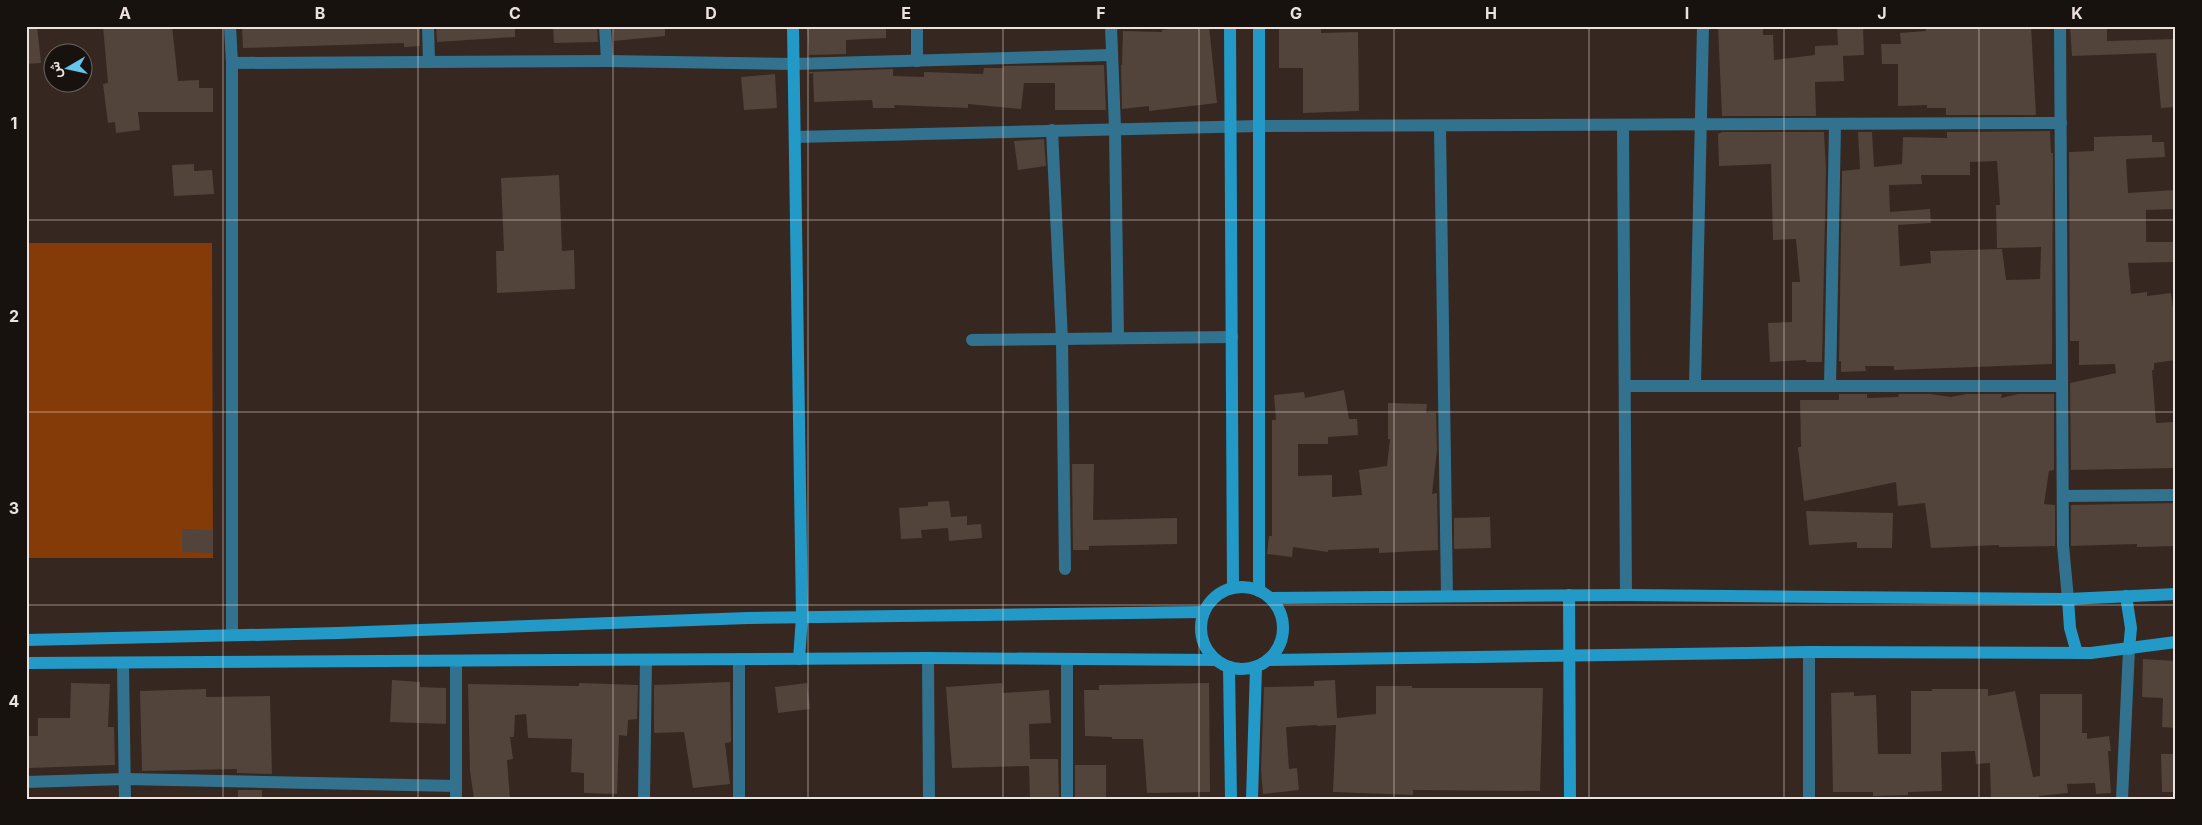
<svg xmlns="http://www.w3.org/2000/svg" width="2202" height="825" font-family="Inter,Vazirmatn,sans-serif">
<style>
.green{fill:#843b08}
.building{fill:#52433b;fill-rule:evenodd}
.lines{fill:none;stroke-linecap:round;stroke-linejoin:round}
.street{stroke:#32728e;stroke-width:12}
.secondary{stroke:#2299c7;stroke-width:12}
.grid{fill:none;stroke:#ece2dd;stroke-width:1;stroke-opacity:0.55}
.neatline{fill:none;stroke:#ece2dd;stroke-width:2}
.grid-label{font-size:16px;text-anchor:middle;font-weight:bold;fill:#ece2dd}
</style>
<rect width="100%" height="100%" fill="#362720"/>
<!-- green -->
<path class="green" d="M 26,243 L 212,243 L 213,558 L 26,558 Z"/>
<!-- building -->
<g class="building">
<path d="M 26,26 L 37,26 L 41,63 L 26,64 Z"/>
<path d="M 103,26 L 172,26 L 178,81 L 199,80 L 199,88 L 213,88 L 213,112 L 138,112 L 140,130 L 116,133 L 115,122 L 108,123 L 103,84 L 108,83 Z"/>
<path d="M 242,26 L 420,26 L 420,46 L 404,47 L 404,43 L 243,48 Z"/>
<path d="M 436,26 L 515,26 L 515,37 L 437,42 Z"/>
<path d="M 553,26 L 597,26 L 598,42 L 554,43 Z"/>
<path d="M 613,26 L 665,26 L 665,36 L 614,41 Z"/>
<path d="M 807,26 L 886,26 L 886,38 L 846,40 L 846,54 L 809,55 Z"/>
<path d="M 1192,26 L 1209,26 L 1217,103 L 1149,111 L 1149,106 L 1122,109 L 1121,65 L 1122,65 L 1123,31 L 1162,32 L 1162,30 Z"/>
<path d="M 1279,26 L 1321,26 L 1321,33 L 1358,32 L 1359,111 L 1303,113 L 1303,68 L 1279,68 Z"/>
<path d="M 1718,26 L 1763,26 L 1763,35 L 1773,35 L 1774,60 L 1815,55 L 1815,46 L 1838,45 L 1837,26 L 1863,26 L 1864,55 L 1843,56 L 1844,81 L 1815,82 L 1816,116 L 1722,116 Z"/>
<path d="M 1925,26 L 1971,26 L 1971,29 L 2031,26 L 2036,115 L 1946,115 L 1946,108 L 1927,108 L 1927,105 L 1898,106 L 1898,64 L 1882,64 L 1881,44 L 1901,44 L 1900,33 L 1926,31 Z"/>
<path d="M 2070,26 L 2107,26 L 2107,41 L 2176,39 L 2176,107 L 2161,108 L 2156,53 L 2072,56 Z"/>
<path d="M 1104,65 L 1106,110 L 1055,110 L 1055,83 L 1024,83 L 1021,109 L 968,104 L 968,108 L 894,105 L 895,108 L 873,108 L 872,100 L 814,102 L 813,73 L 810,74 L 809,72 L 893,69 L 893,76 L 924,77 L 924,72 L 983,74 L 984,68 L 1003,68 L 1003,66 Z"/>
<path d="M 775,74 L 777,108 L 744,110 L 741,77 Z"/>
<path d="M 2050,131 L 2051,153 L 2053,153 L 2052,364 L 1894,370 L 1894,366 L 1865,366 L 1866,371 L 1841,372 L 1841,361 L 1839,361 L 1842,171 L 1860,169 L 1858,132 L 1872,132 L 1874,167 L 1902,164 L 1903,137 L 1947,138 L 1947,132 ZM 1997,161 L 2000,205 L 1996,205 L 1997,248 L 2041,247 L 2040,279 L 2006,280 L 2002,249 L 1930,251 L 1931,263 L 1900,266 L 1898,225 L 1931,223 L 1930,209 L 1890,212 L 1889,185 L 1922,184 L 1921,175 L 1970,175 L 1970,162 Z"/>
<path d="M 1722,132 L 1824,132 L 1826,170 L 1822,362 L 1806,362 L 1806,360 L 1770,362 L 1768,323 L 1792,322 L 1792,282 L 1800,282 L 1796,239 L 1773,240 L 1771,164 L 1719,166 L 1718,134 Z"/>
<path d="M 2152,135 L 2152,142 L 2164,142 L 2165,157 L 2126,159 L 2128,193 L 2176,190 L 2176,209 L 2146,210 L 2146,242 L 2176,242 L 2176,262 L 2128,263 L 2131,294 L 2147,292 L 2147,296 L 2171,293 L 2176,330 L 2176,360 L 2154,363 L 2154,370 L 2152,370 L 2156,423 L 2174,422 L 2175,468 L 2071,470 L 2070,383 L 2116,373 L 2115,364 L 2079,365 L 2079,341 L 2070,341 L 2069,152 L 2094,151 L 2094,137 Z"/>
<path d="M 1044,139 L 1046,166 L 1018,170 L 1014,141 Z"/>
<path d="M 194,164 L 194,171 L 212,170 L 214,194 L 174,196 L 172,165 Z"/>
<path d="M 559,175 L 562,251 L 574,250 L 575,289 L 497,293 L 496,251 L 504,251 L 501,178 Z"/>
<path d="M 1344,390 L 1349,419 L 1357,419 L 1358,435 L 1328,437 L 1328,444 L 1298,444 L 1298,476 L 1332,475 L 1332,497 L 1362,495 L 1359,470 L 1387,466 L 1390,439 L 1388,439 L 1388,403 L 1427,404 L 1426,413 L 1436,413 L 1437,450 L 1432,494 L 1437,493 L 1438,550 L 1379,553 L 1379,548 L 1328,550 L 1328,552 L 1293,547 L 1292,557 L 1267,554 L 1269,536 L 1272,536 L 1272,420 L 1276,420 L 1274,395 L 1304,392 L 1305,398 Z"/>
<path d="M 1839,394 L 1867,394 L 1867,398 L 1898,397 L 1899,394 L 1930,394 L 1951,397 L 1966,394 L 2002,394 L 2001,398 L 2018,394 L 2054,394 L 2054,470 L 2049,471 L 2044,504 L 2055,505 L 2055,546 L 1999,547 L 1999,545 L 1931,548 L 1925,503 L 1898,506 L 1896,482 L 1804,501 L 1798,447 L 1801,447 L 1800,400 L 1839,400 Z"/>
<path d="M 1072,464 L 1094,464 L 1093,520 L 1177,518 L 1177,544 L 1089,546 L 1089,550 L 1073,550 Z"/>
<path d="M 949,501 L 951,517 L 967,516 L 967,525 L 981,524 L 982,538 L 949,541 L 948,528 L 921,530 L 922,538 L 901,539 L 899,508 L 928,506 L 928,502 Z"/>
<path d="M 2176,503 L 2176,546 L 2137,547 L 2137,544 L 2071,546 L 2071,505 Z"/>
<path d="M 1806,511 L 1893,513 L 1892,548 L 1857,548 L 1857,542 L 1809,545 Z"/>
<path d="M 1490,517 L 1491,548 L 1454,549 L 1454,518 Z"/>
<path d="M 182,529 L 213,530 L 213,553 L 182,552 Z"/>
<path d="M 2143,659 L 2176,661 L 2176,728 L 2162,727 L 2163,698 L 2142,697 Z"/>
<path d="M 392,680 L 420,682 L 420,687 L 446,688 L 446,724 L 390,722 Z"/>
<path d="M 1335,680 L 1337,718 L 1376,714 L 1376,686 L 1412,686 L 1412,688 L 1543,688 L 1540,791 L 1413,790 L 1413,795 L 1333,792 L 1336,725 L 1317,726 L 1317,725 L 1286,727 L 1289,769 L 1297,768 L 1299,790 L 1263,794 L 1261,770 L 1264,687 L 1314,686 L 1314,681 Z"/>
<path d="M 730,682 L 731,742 L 725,743 L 730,784 L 693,788 L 684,732 L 654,733 L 654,685 Z"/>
<path d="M 71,683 L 110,684 L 108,727 L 114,727 L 115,765 L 29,768 L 28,736 L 38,736 L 38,718 L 70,718 Z"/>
<path d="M 579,683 L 638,685 L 637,719 L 628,720 L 627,736 L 619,735 L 617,794 L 584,793 L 584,773 L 571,772 L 572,739 L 528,738 L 526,714 L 515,715 L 514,737 L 510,737 L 513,759 L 507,760 L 510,799 L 474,799 L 470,771 L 468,684 L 579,686 Z"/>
<path d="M 807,683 L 810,709 L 778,713 L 775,687 Z"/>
<path d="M 1002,683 L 1003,693 L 1049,690 L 1051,723 L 1029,724 L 1030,759 L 1058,759 L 1059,799 L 1030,799 L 1029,766 L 952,768 L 946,687 Z"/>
<path d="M 1209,683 L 1210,792 L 1147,793 L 1143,739 L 1112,739 L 1112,737 L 1085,736 L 1084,690 L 1099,690 L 1099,685 Z"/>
<path d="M 206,689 L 206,697 L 270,696 L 272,774 L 237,773 L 237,769 L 142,771 L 140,691 Z"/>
<path d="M 1932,689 L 1988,689 L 1988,696 L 2015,691 L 2033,777 L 2040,776 L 2040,694 L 2082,694 L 2082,733 L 2087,733 L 2087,739 L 2109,736 L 2111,751 L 2108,751 L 2111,793 L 2096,794 L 2095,783 L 2067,784 L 2068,793 L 2039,796 L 2039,799 L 1991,799 L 1990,763 L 1976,764 L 1975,751 L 1941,752 L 1942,791 L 1908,792 L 1908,795 L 1873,796 L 1873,792 L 1833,792 L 1831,693 L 1854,692 L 1854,696 L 1876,695 L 1878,754 L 1911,754 L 1911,691 L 1932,691 Z"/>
<path d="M 2161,754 L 2176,754 L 2176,792 L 2162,792 Z"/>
<rect x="1075" y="765" width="31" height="34"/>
<rect x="238" y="790" width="24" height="9"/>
</g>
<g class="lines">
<!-- street -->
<g class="street">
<path d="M 230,26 L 232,63 L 232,635"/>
<path d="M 428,26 L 429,62"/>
<path d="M 605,26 L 607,61"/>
<path d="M 1111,26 L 1115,128 L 1118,338"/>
<path d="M 2060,26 L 2063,545 L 2068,599"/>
<path d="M 917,61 L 917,26"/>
<path d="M 232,63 L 607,61 L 794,64 L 1111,55"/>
<path d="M 1440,126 L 1447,596"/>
<path d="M 1623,126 L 1626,595"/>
<path d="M 1052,130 L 1062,340 L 1065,569"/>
<path d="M 795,137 L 1259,126 L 2061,123"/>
<path d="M 972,340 L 1232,337"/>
<path d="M 1625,386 L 2062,386"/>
<path d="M 1695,386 L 1703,26"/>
<path d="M 1830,386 L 1835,125"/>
<path d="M 2063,496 L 2176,495"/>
<path d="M 1809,652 L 1809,799"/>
<path d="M 928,658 L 929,799"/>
<path d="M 739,659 L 739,799"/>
<path d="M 123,664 L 125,799"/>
<path d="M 26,782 L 125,779 L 456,786"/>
<path d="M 456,799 L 456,661"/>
<path d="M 644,799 L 646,660"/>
<path d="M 1067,799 L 1067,659"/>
<path d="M 2122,799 L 2129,649"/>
</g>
<!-- secondary -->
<g class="secondary">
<path d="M 793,26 L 802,617 L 799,659"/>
<path d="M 1230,26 L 1233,588"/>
<path d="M 1259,26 L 1259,591"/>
<circle cx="1242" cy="628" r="41"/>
<path d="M 1569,595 L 1570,799"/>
<path d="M 2126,596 L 2131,628 L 2129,649"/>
<path d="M 1270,598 L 1626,595 L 2068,599 L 2176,594"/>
<path d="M 2068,599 L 2070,628 L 2077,653"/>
<path d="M 26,640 L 338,633 L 748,618 L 1204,612"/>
<path d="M 1268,660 L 1809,652 L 2091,653 L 2176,642"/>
<path d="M 26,663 L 928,658 L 1216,660"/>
<path d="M 1229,667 L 1231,799"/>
<path d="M 1252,799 L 1256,667"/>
</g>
</g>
<!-- grid -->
<path class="grid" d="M 223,26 L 223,799M 418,26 L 418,799M 613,26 L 613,799M 808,26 L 808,799M 1003,26 L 1003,799M 1199,26 L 1199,799M 1394,26 L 1394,799M 1589,26 L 1589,799M 1784,26 L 1784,799M 1979,26 L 1979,799M 26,220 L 2176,220M 26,412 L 2176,412M 26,605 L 2176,605"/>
<!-- border -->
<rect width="2202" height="825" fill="none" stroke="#18120f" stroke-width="55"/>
<!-- north arrow -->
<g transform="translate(68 68) rotate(261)"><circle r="24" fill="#18120f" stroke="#6d6561"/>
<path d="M0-4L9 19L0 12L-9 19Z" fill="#67c4ef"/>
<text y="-8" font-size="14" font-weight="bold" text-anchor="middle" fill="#ece2dd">ش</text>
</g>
<rect x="28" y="28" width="2146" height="770" class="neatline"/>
<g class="grid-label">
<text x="125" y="19">A</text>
<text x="320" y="19">B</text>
<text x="515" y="19">C</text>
<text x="711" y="19">D</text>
<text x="906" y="19">E</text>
<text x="1101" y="19">F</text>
<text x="1296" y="19">G</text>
<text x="1491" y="19">H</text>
<text x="1687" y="19">I</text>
<text x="1882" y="19">J</text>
<text x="2077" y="19">K</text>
<text x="14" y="129">1</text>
<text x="14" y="322">2</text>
<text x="14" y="514">3</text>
<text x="14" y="707">4</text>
</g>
</svg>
